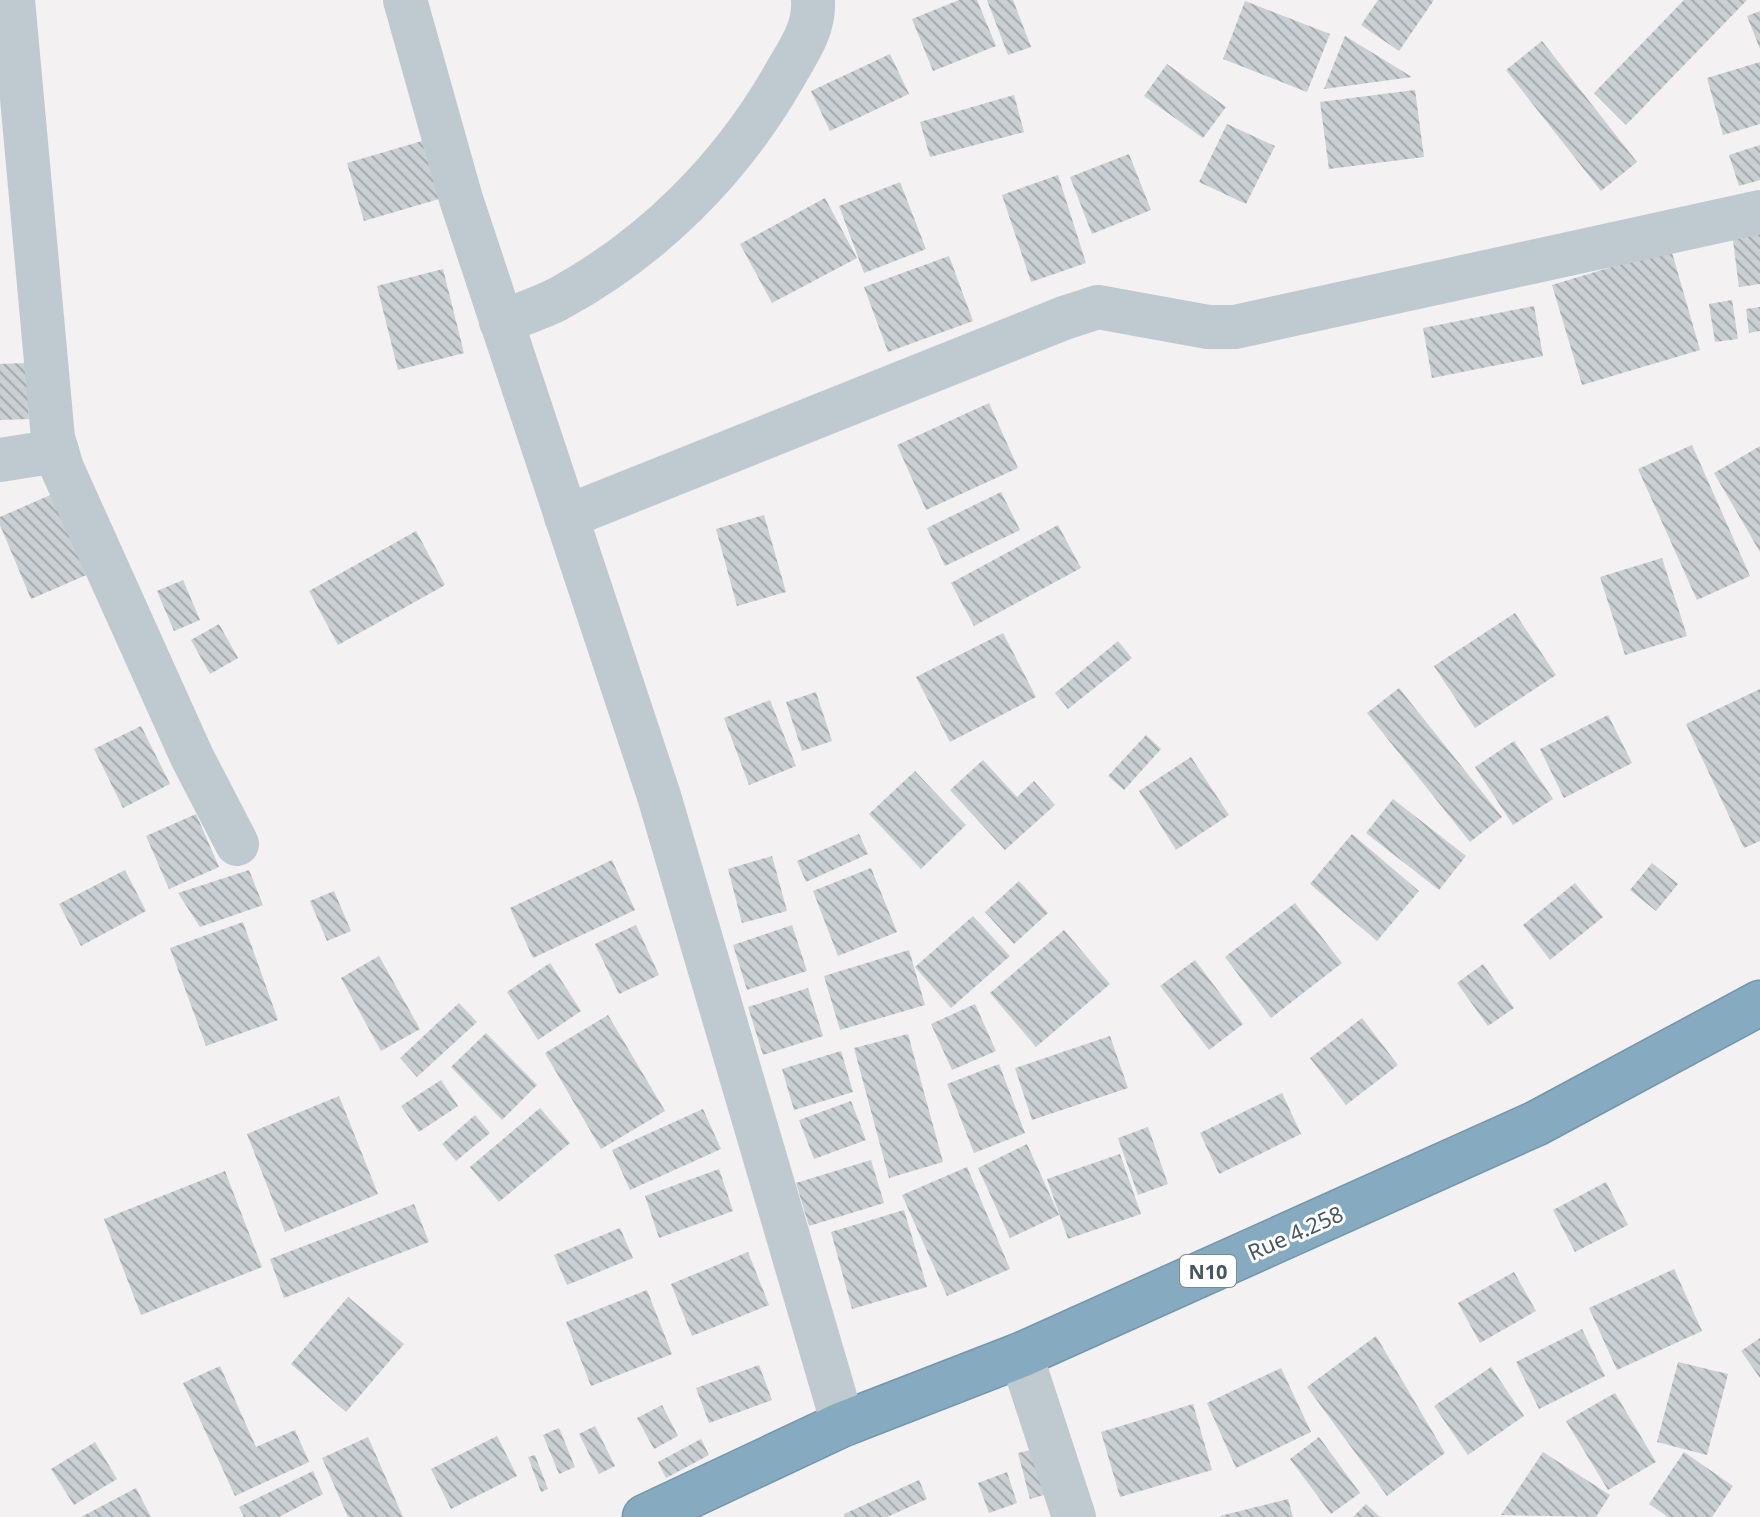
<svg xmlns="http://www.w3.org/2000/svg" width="1760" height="1517" font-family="'Noto Sans',sans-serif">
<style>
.building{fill:url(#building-back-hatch)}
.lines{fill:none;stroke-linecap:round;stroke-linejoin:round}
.highway-casing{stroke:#7296ad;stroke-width:47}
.minor{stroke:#becad0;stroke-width:44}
.highway{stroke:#86abc1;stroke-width:44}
.labels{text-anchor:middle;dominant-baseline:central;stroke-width:6;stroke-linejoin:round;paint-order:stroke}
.shield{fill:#fff;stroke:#7e898f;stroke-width:2}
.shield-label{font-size:20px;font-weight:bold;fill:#47575f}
.street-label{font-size:22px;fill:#47575f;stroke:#fff}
</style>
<defs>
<pattern id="building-back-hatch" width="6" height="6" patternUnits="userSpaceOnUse" patternTransform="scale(2)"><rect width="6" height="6" fill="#cacfd3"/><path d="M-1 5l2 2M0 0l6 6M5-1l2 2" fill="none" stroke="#a6abae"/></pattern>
</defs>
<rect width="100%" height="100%" fill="#f3f1f1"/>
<!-- building -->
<g class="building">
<path d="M 959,0 L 977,0 L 996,46 L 933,71 L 912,19 Z"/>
<path d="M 987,0 L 1013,0 L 1031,47 L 1008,55 Z"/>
<path d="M 1378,0 L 1434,0 L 1399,51 L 1361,25 Z"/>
<path d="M 1684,0 L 1747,0 L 1626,125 L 1594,93 Z"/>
<path d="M 1245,1 L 1330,34 L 1307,92 L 1223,59 Z"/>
<path d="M 1760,11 L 1760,49 L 1747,16 Z"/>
<path d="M 1345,36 L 1412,77 L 1324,89 Z"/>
<path d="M 1542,41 L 1637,162 L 1601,191 L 1506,70 Z"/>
<path d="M 890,54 L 909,94 L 830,131 L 811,91 Z"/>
<path d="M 1760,62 L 1760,124 L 1723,135 L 1707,78 Z"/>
<path d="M 1167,64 L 1226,107 L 1203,138 L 1144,96 Z"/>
<path d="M 1415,90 L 1424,157 L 1329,169 L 1320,102 Z"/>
<path d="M 1014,95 L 1024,132 L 930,157 L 920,122 Z"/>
<path d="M 1227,124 L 1275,146 L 1246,204 L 1199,182 Z"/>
<path d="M 422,141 L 439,199 L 364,221 L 347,163 Z"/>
<path d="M 1760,145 L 1760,180 L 1739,186 L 1729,155 Z"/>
<path d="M 1129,154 L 1151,210 L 1092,234 L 1070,177 Z"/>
<path d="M 1058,175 L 1086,263 L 1031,282 L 1002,195 Z"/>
<path d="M 900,182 L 926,249 L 864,273 L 839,206 Z"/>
<path d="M 825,198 L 857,258 L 772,303 L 740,244 Z"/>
<path d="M 1760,229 L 1760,284 L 1739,287 L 1732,233 Z"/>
<path d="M 1671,249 L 1700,350 L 1582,385 L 1552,285 Z"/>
<path d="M 949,256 L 973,321 L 888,352 L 864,287 Z"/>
<path d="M 443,269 L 464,353 L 398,370 L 377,286 Z"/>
<path d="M 1732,300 L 1738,339 L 1715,342 L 1709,304 Z"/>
<path d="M 1534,306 L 1543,356 L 1432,378 L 1423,328 Z"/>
<path d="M 1760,307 L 1760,331 L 1749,333 L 1746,309 Z"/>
<path d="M 26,363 L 29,419 L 0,420 L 0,364 Z"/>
<path d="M 989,403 L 1018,468 L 926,510 L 897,445 Z"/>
<path d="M 1692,445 L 1750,576 L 1697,600 L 1638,469 Z"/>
<path d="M 1760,446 L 1760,552 L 1714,473 Z"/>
<path d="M 64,489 L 98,570 L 31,599 L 0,525 L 0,517 Z"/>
<path d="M 1001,492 L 1020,530 L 945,566 L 927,528 Z"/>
<path d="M 764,515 L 786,592 L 737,606 L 716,529 Z"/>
<path d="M 1058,525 L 1081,568 L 974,626 L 951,583 Z"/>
<path d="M 416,531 L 445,585 L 338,645 L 309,591 Z"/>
<path d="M 1662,558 L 1687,636 L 1625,655 L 1600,577 Z"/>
<path d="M 183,580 L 200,620 L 174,631 L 157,591 Z"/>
<path d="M 1515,613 L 1556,675 L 1475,728 L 1434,666 Z"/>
<path d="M 219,624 L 238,658 L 210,674 L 191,640 Z"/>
<path d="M 1003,633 L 1036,697 L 950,742 L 916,677 Z"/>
<path d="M 1118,641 L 1132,658 L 1068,709 L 1055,693 Z"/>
<path d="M 1399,688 L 1502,817 L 1470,842 L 1367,713 Z"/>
<path d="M 1760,689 L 1760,841 L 1744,848 L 1686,724 Z"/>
<path d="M 816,692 L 832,741 L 802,751 L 786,702 Z"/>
<path d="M 770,700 L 796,766 L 749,785 L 724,718 Z"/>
<path d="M 1608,715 L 1632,763 L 1564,798 L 1540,749 Z"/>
<path d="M 141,726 L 170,784 L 123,808 L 94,749 Z"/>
<path d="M 1146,735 L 1161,749 L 1124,790 L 1108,776 Z"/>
<path d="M 1514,741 L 1553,799 L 1513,825 L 1475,767 Z"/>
<path d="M 1191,757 L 1229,815 L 1176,850 L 1139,791 Z"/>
<path d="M 983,760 L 1017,797 L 1034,781 L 1055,805 L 1005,850 L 950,790 Z"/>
<path d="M 915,771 L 966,825 L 921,869 L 869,814 Z"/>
<path d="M 1393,799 L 1466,856 L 1439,890 L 1366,833 Z"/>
<path d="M 196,814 L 219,867 L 169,889 L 146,836 Z"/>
<path d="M 859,834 L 868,854 L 806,882 L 797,861 Z"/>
<path d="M 1352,834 L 1419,891 L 1377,941 L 1310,884 Z"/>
<path d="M 772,856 L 787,911 L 742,923 L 728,869 Z"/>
<path d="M 612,860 L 635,910 L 533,958 L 510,908 Z"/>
<path d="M 1652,863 L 1678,884 L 1656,911 L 1630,890 Z"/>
<path d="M 871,868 L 897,932 L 838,956 L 813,891 Z"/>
<path d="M 125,870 L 146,911 L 81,946 L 59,904 Z"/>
<path d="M 249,870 L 263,905 L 200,927 L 178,893 Z"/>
<path d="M 1019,881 L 1048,913 L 1014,944 L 985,912 Z"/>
<path d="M 1575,883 L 1603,917 L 1550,960 L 1523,925 Z"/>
<path d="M 334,891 L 351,931 L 327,941 L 310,901 Z"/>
<path d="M 1295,903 L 1342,963 L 1271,1018 L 1225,957 Z"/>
<path d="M 973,916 L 1010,956 L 951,1008 L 915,967 Z"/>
<path d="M 243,922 L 278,1020 L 206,1046 L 170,948 Z"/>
<path d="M 636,925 L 659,975 L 619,994 L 595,944 Z"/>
<path d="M 792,925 L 807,971 L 747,990 L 733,945 Z"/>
<path d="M 1064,930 L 1110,984 L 1036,1047 L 990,993 Z"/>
<path d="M 909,950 L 925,1005 L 840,1030 L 824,976 Z"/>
<path d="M 379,956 L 420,1029 L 381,1051 L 341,978 Z"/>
<path d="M 1195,960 L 1243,1024 L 1209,1050 L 1160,986 Z"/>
<path d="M 550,963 L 581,1011 L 538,1040 L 507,992 Z"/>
<path d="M 1483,964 L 1514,1008 L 1488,1026 L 1457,983 Z"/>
<path d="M 808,988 L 823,1036 L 763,1055 L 748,1007 Z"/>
<path d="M 459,1003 L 477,1022 L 417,1077 L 400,1058 Z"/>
<path d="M 975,1004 L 996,1051 L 952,1070 L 931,1024 Z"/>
<path d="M 608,1015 L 665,1111 L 601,1149 L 545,1053 Z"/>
<path d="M 1362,1018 L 1398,1065 L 1346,1105 L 1310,1058 Z"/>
<path d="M 486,1033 L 537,1085 L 502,1120 L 451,1067 Z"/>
<path d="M 908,1034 L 943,1162 L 889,1178 L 854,1048 Z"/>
<path d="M 1110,1036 L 1128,1088 L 1032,1120 L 1015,1068 Z"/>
<path d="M 841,1051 L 853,1092 L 794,1110 L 782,1069 Z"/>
<path d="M 999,1064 L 1025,1133 L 974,1153 L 947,1084 Z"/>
<path d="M 441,1080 L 458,1106 L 419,1132 L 401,1106 Z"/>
<path d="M 1282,1093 L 1301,1134 L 1219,1174 L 1200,1133 Z"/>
<path d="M 339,1096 L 378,1194 L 285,1232 L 247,1134 Z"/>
<path d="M 851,1101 L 866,1140 L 814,1159 L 799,1120 Z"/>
<path d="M 540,1108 L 570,1143 L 499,1202 L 470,1167 Z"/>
<path d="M 703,1109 L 721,1149 L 630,1190 L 612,1150 Z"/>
<path d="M 475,1115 L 490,1133 L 456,1161 L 442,1144 Z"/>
<path d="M 1148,1127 L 1168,1184 L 1138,1195 L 1118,1138 Z"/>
<path d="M 1027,1144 L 1059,1215 L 1010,1238 L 978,1168 Z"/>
<path d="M 1120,1154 L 1141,1214 L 1068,1239 L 1047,1179 Z"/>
<path d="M 871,1160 L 884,1203 L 809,1226 L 796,1183 Z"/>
<path d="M 967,1167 L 1010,1269 L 947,1296 L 902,1195 Z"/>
<path d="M 719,1169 L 733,1211 L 659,1238 L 645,1196 Z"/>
<path d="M 225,1171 L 262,1267 L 141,1315 L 104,1219 Z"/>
<path d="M 1606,1182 L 1628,1225 L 1575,1252 L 1553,1210 Z"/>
<path d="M 414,1204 L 429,1242 L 284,1298 L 270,1259 Z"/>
<path d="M 904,1210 L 927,1287 L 852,1309 L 831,1232 Z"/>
<path d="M 620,1228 L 633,1258 L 567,1285 L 554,1255 Z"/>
<path d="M 748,1252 L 769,1305 L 692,1336 L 671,1284 Z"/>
<path d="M 1674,1269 L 1702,1331 L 1617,1370 L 1589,1308 Z"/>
<path d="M 1514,1272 L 1536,1311 L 1480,1343 L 1458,1303 Z"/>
<path d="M 647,1290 L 672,1354 L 591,1386 L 566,1322 Z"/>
<path d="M 348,1297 L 404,1344 L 346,1412 L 291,1364 Z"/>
<path d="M 1582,1329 L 1605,1376 L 1539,1409 L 1516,1362 Z"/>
<path d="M 1376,1336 L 1445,1453 L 1387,1496 L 1307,1387 Z"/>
<path d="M 1760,1338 L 1760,1378 L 1741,1351 Z"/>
<path d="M 1678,1362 L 1728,1374 L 1707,1455 L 1657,1442 Z"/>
<path d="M 759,1365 L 772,1400 L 709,1423 L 696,1388 Z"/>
<path d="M 220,1366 L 256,1447 L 295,1430 L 309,1462 L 235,1496 L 183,1383 Z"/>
<path d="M 1491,1367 L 1524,1416 L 1468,1455 L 1434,1406 Z"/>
<path d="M 1281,1368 L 1311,1432 L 1236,1468 L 1207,1403 Z"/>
<path d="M 1615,1393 L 1656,1462 L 1608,1490 L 1566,1421 Z"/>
<path d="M 1193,1404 L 1212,1470 L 1120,1497 L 1101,1432 Z"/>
<path d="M 662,1405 L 678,1436 L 654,1449 L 637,1418 Z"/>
<path d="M 595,1426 L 615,1466 L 599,1474 L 579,1434 Z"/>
<path d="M 559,1428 L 575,1467 L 559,1474 L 543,1435 Z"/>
<path d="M 497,1436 L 517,1476 L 451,1509 L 431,1469 Z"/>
<path d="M 368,1437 L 403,1517 L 348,1517 L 322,1458 Z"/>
<path d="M 1319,1437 L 1360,1493 L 1331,1514 L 1290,1459 Z"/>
<path d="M 701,1439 L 709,1455 L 666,1478 L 658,1462 Z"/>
<path d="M 95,1442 L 117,1479 L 74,1505 L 51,1469 Z"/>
<path d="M 1039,1448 L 1051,1493 L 1030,1499 L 1018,1453 Z"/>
<path d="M 1543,1452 L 1610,1495 L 1596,1517 L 1501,1515 Z"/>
<path d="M 1684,1452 L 1733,1486 L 1712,1517 L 1668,1517 L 1649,1504 Z"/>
<path d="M 535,1455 L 548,1489 L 541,1492 L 528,1457 Z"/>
<path d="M 313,1471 L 323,1494 L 279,1517 L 244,1517 L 239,1507 Z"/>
<path d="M 1007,1472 L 1017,1503 L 989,1513 L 978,1483 Z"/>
<path d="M 919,1480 L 927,1499 L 887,1517 L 845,1517 L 844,1514 Z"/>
<path d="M 136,1488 L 151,1517 L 81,1517 Z"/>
<path d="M 1288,1499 L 1293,1517 L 1220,1517 L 1220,1516 Z"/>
<path d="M 1366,1504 L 1380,1517 L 1353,1517 Z"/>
</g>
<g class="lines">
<defs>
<path id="highway" d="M 645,1517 L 843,1424 L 1021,1355 L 1537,1123 L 1760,1003"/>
</defs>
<!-- highway casing -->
<use href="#highway" class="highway-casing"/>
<!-- minor -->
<g class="minor">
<path d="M 13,0 L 53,438 L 62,468 L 192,757 L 237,844"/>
<path d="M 405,0 L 461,199 L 659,796 L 843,1424"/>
<path d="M 501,322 C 520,315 540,308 558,299 C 652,248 730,170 783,78 C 797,53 815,30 813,0"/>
<path d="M 0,460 L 57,451"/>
<path d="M 566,517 L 1064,318 L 1098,307 L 1208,327 L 1235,327 L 1760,212"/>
<path d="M 1021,1355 L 1074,1517"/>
</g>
<!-- highway -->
<use href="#highway" class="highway"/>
</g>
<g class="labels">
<!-- shield labels -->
<rect class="shield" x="1180" y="1255" width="56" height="32" rx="6"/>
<g class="shield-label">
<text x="1208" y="1271">N10</text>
</g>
<!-- street labels -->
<g class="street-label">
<text transform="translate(1295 1232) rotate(-24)">Rue 4.258</text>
</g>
</g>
</svg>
